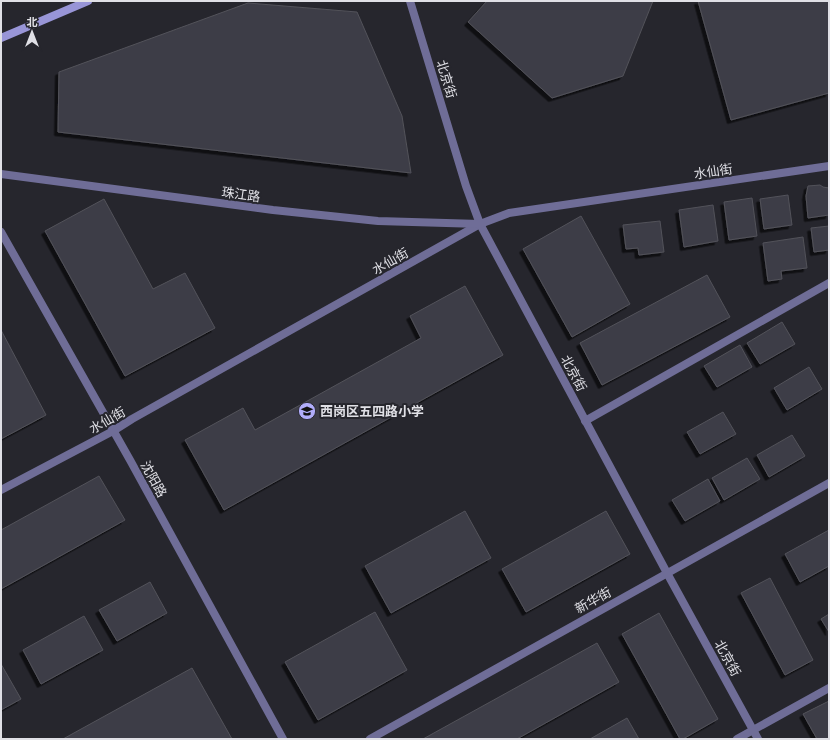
<svg xmlns="http://www.w3.org/2000/svg" width="830" height="740" font-family="Quicksand,'Noto Sans SC',sans-serif">
<style>
.building{fill:#3e3e47;stroke:#52525a;filter:url(#shadow)}
.lines{fill:none;stroke-linecap:round;stroke-linejoin:round}
.minor{stroke:#6f6d97;stroke-width:8}
.tertiary{stroke:#6f6d97;stroke-width:8}
.secondary{stroke:#9895d7;stroke-width:8}
.labels{text-anchor:middle;dominant-baseline:central;stroke-width:4;stroke-linejoin:round;paint-order:stroke}
.street-label{font-size:13px;fill:#e0e0e6;stroke:#26262d}
.poi-label{font-size:13px;font-weight:bold;fill:#e0e0e6;stroke:#26262d;text-anchor:start}
</style>
<defs>
<filter id="shadow"><feDropShadow dx="-3.5" dy="3.5" stdDeviation="0" flood-color="#0009"/></filter>
</defs>
<rect width="100%" height="100%" fill="#26262d"/>
<!-- building -->
<g class="building">
<path d="M 487,1 L 653,1 L 623,76 L 552,98 L 468,22 Z"/>
<path d="M 698,1 L 829,1 L 829,93 L 731,120 Z"/>
<path d="M 248,3 L 357,12 L 402,116 L 411,173 L 58,132 L 59,72 Z"/>
<path d="M 820,185 L 823,187 L 829,188 L 829,215 L 808,218 L 806,196 L 808,186 Z"/>
<path d="M 788,195 L 792,225 L 764,229 L 760,199 Z"/>
<path d="M 752,198 L 757,236 L 729,240 L 724,202 Z"/>
<path d="M 104,199 L 153,289 L 185,273 L 215,328 L 125,376 L 45,231 Z"/>
<path d="M 713,205 L 718,241 L 684,247 L 679,210 Z"/>
<path d="M 581,216 L 630,304 L 572,337 L 523,249 Z"/>
<path d="M 660,221 L 664,252 L 639,255 L 638,248 L 626,249 L 623,225 Z"/>
<path d="M 829,226 L 829,250 L 814,252 L 811,228 Z"/>
<path d="M 803,237 L 807,268 L 781,271 L 782,279 L 768,281 L 763,243 Z"/>
<path d="M 707,275 L 730,317 L 602,385 L 580,343 Z"/>
<path d="M 465,286 L 503,355 L 224,510 L 185,440 L 243,408 L 255,430 L 421,338 L 410,316 Z"/>
<path d="M 782,322 L 795,344 L 760,364 L 747,343 Z"/>
<path d="M 1,330 L 46,415 L 1,439 Z"/>
<path d="M 740,345 L 752,367 L 717,387 L 704,366 Z"/>
<path d="M 809,367 L 822,389 L 787,410 L 774,388 Z"/>
<path d="M 723,412 L 736,434 L 700,454 L 687,432 Z"/>
<path d="M 792,435 L 805,456 L 769,477 L 757,455 Z"/>
<path d="M 747,458 L 760,479 L 724,500 L 712,478 Z"/>
<path d="M 99,476 L 125,520 L 1,589 L 1,530 Z"/>
<path d="M 708,479 L 720,501 L 685,521 L 672,500 Z"/>
<path d="M 465,511 L 491,558 L 391,613 L 365,566 Z"/>
<path d="M 606,511 L 630,554 L 526,612 L 502,569 Z"/>
<path d="M 829,530 L 829,566 L 800,582 L 785,554 Z"/>
<path d="M 770,578 L 813,660 L 785,675 L 741,593 Z"/>
<path d="M 150,582 L 167,613 L 117,641 L 99,610 Z"/>
<path d="M 375,612 L 407,670 L 318,720 L 285,662 Z"/>
<path d="M 659,613 L 718,719 L 683,739 L 680,739 L 622,634 Z"/>
<path d="M 829,614 L 829,632 L 821,619 Z"/>
<path d="M 84,616 L 103,650 L 41,684 L 23,650 Z"/>
<path d="M 597,643 L 619,682 L 517,739 L 423,739 Z"/>
<path d="M 1,664 L 21,699 L 1,710 Z"/>
<path d="M 192,668 L 232,739 L 63,739 Z"/>
<path d="M 829,701 L 829,739 L 817,739 L 803,714 Z"/>
<path d="M 627,718 L 639,739 L 590,739 Z"/>
</g>
<g class="lines">
<!-- minor -->
<g class="minor">
<path d="M 1,232 L 130,460 L 283,739"/>
<path d="M 585,421 L 829,283"/>
<path d="M 1,490 L 113,431 L 132,419 L 480,224"/>
<path d="M 370,739 L 829,483"/>
<path d="M 737,739 L 829,688"/>
</g>
<!-- tertiary -->
<g class="tertiary">
<path d="M 410,1 L 466,186 L 480,224 L 667,573 L 758,739"/>
<path d="M 1,174 L 273,210 L 378,221 L 480,224 L 509,213 L 829,166"/>
</g>
<!-- secondary -->
<path class="secondary" d="M 1,38 L 88,1"/>
</g>
<!-- icons -->
<defs>
<symbol id="school-disc" viewBox="-11 -11 22 22"><circle r="9.5" fill="#b1adfa" stroke="#26262d"/><path d="M0-5L7-2L0 1L-7-2ZM-4 1L0 2.5L4 1V4Q0 6-4 4Z" fill="#111"/></symbol>
</defs>
<g fill-rule="evenodd">
<use href="#school-disc" x="297" y="401" width="20" height="20"/>
</g>
<g class="labels">
<!-- street labels -->
<g class="street-label">
<text transform="translate(447 79) rotate(73)">北京街</text>
<text transform="translate(713 171) rotate(-8)">水仙街</text>
<text transform="translate(241 194) rotate(8)">珠江路</text>
<text transform="translate(390 261) rotate(-30)">水仙街</text>
<text transform="translate(574 373) rotate(62)">北京街</text>
<text transform="translate(107 420) rotate(-30)">水仙街</text>
<text transform="translate(154 479) rotate(61)">沈阳路</text>
<text transform="translate(593 600) rotate(-29)">新华街</text>
<text transform="translate(728 658) rotate(61)">北京街</text>
</g>
<!-- poi labels -->
<g class="poi-label">
<text x="320" y="411">西岗区五四路小学</text>
</g>
</g>
<!-- border -->
<rect width="830" height="740" fill="none" stroke="#e0e0e6" stroke-width="4"/>
<!-- north arrow -->
<g transform="translate(32 32)" stroke="#26262d" stroke-width="3" paint-order="stroke">
<path d="M0-3L7 15L0 10L-7 15Z" fill="#e0e0e6"/>
<text y="-6" font-size="11" font-weight="bold" text-anchor="middle" fill="#e0e0e6">北</text>
</g>
</svg>
